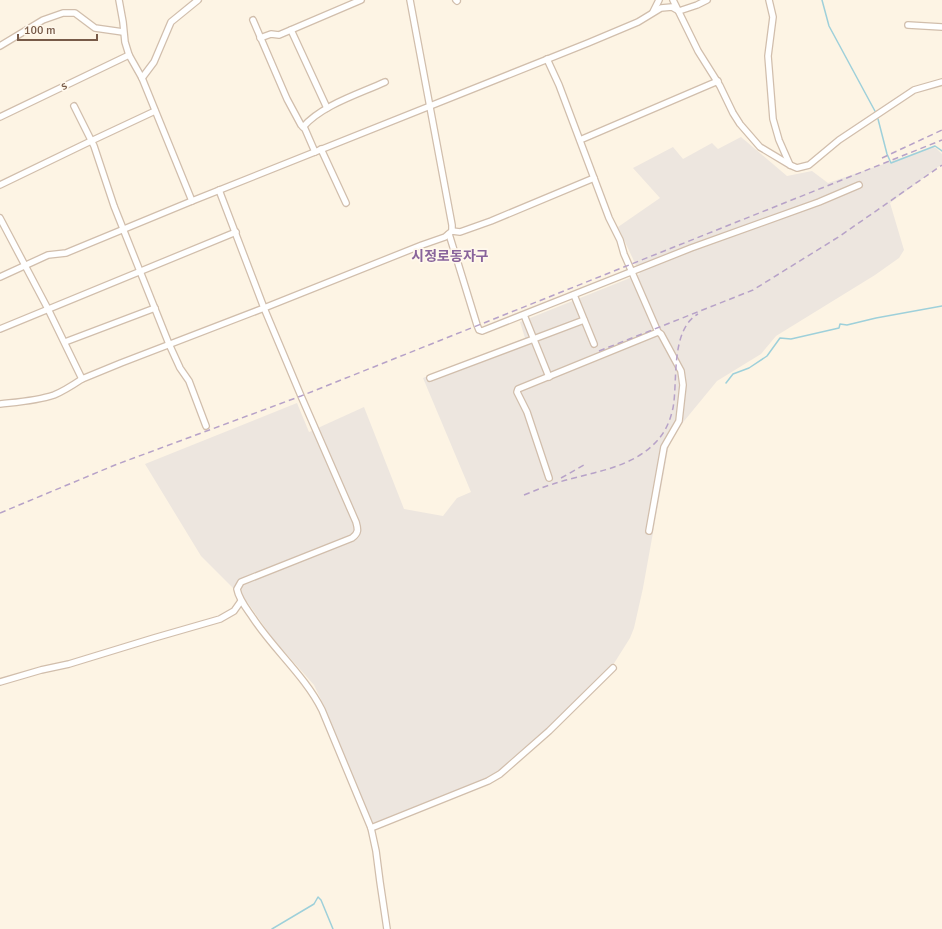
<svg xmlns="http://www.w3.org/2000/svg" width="942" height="929" font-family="Signika,'Noto Sans KR',sans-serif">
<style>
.industrial{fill:#ede6df}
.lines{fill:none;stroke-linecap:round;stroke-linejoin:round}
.stream{stroke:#9ed0da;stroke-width:1.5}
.minor-casing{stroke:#d1beac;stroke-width:8}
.minor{stroke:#fff;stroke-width:5.5}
.rail{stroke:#b7a2c8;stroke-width:1.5;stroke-dasharray:6 4;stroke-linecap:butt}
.labels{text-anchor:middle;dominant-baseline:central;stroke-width:3.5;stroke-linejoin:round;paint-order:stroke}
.street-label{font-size:12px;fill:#775a48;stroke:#fff8ec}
.quarter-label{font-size:14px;font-weight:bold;fill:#89649b;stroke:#fff8ec}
</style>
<rect width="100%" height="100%" fill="#fdf4e4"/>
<!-- industrial -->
<path class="industrial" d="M 741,137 L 787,176 L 812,171 L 828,183 L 933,147 L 936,148 L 942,154 L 942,164 L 890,203 L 904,250 L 899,258 L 875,275 L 776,336 L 761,354 L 717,381 L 680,426 L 669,444 L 643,588 L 634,628 L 630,638 L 613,665 L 551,726 L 493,776 L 372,824 L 326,710 L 314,685 L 273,639 L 248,603 L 201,556 L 145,464 L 297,403 L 309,432 L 364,407 L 404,509 L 443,516 L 457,498 L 471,492 L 423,378 L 525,338 L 520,322 L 640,274 L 618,227 L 660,198 L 633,168 L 673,147 L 683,159 L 712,143 L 718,149 Z"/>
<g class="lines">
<!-- stream -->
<g class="stream">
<path d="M 822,0 L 829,26 L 876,113"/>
<path d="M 878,119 L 887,154 L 891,163 L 935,146 L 942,151"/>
<path d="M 726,383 L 733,374 L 749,368 L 767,356 L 780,338 L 791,339 L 839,328 L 840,324 L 847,325 L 876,318 L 942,306"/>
<path d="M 272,929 L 314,904 L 318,897 L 321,900 L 333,929"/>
</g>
<defs>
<g id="minor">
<path d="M 119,0 L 123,22 L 125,42 L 129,55 L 142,78 L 192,201"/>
<path d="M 456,0 L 457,1"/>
<path d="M 673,0 L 698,51 L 720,86 L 733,113 L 740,124 L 760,147 L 790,165 L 797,168 L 809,165 L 839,140 L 914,90 L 942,82"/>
<path d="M 769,0 L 773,17 L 768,56 L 773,119 L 779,140 L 790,165"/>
<path d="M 653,12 L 659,0"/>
<path d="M 253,20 L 287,99 L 301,125 L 305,129 L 315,152"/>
<path d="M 908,25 L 942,27"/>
<path d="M 291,30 L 327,108"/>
<path d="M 260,38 L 271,34 L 279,35 L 361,0"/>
<path d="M 0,46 L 43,20 L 63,13 L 75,13 L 95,28 L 123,32"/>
<path d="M 547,59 L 559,85 L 609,218 L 620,240 L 624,254 L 658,332 L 661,334 L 681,371 L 683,385 L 679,421 L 664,447 L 649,531"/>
<path d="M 142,78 L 154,62 L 171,22 L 198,0"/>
<path d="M 74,106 L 94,146 L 114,206 L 169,344 L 180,368 L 189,381 L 206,426"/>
<path d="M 0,117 L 129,55"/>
<path d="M 303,127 C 322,105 359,94 385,82"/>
<path d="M 580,140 L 718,81"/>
<path d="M 321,149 L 346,203"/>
<path d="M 0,185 L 91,141 L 155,111"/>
<path d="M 219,190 L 264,308 L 301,396 L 356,522 C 358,529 359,533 352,538 L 241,582 L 237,589 C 239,600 247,609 253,618 C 274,650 305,676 322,710 L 371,828 L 376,851 L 380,882 L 387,929"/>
<path d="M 0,218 L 48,309 L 82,379 L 121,363 L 264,308 L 422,245 L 445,237 L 452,231 L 452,225 L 410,0"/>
<path d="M 452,231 L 460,232 L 491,221 L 594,178"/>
<path d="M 449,234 L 477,325 L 479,330 L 482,331 L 691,248 L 819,202 L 859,185"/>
<path d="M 0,277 L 48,255 L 66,253 L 192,201 L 588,43 L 638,22 L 661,8 L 672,7 L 679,11 L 697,5 L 707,0"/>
<path d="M 574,295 L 594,344"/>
<path d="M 524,315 L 549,377"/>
<path d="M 0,329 L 236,232"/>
<path d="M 65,342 L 155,308"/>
<path d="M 430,378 L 584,320"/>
<path d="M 0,404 C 18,402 36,401 54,395 C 64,391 73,385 82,379"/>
<path d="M 549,478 L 527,412 L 517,392 L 518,389 L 658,332"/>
<path d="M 0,682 L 41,670 L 69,664 L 154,638 L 220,619 L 234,611 L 241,601"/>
<path d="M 371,828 L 488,781 L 500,774 L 549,731 L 613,668"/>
</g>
</defs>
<!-- minor casing -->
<use href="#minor" class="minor-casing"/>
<!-- minor -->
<use href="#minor" class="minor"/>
<!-- rail -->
<g class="rail">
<path d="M 882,158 L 942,130"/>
<path d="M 599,351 L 753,290 L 840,236 L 942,165"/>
<path d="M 561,478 L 584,465"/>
<path d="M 524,495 C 534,491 543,487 553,484 C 586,473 627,470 653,445 C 664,435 670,422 673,408 C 678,382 670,330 698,314"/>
<path d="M 0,513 L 115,465 L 301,396 L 942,140"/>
</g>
</g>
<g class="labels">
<!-- street labels -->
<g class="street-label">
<text transform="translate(64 86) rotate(-27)">s</text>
</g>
<!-- quarter labels -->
<g class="quarter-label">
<text x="450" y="256">시정로동자구</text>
</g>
</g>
<!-- scale -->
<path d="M18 34v6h79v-6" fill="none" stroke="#775a48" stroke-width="2"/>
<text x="24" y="34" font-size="12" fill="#775a48" stroke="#fff8ec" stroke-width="3" paint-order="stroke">100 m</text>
</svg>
